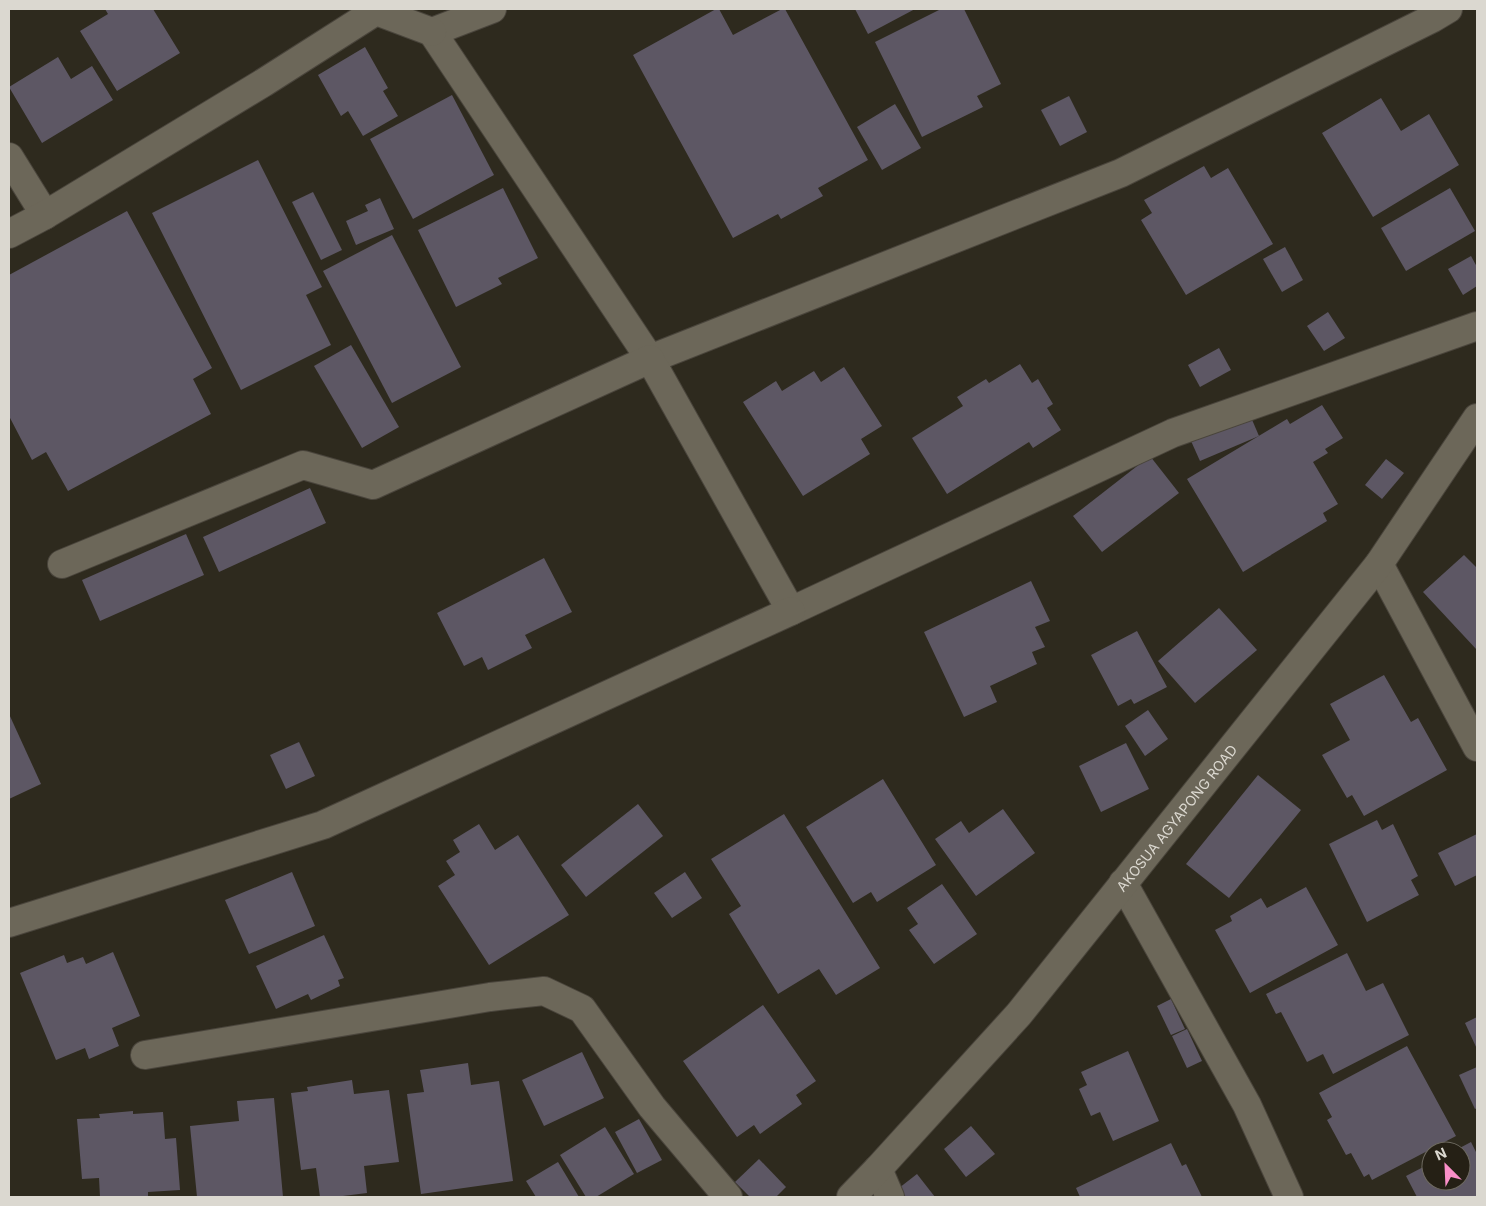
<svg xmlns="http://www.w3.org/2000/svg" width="1486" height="1206" font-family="Inter,sans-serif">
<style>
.building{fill:#5d5764}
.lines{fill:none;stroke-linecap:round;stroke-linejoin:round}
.minor-casing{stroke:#4a453c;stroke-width:30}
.minor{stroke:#6c6759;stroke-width:28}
.labels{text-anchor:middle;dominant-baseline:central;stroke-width:5;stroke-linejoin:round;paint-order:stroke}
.street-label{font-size:14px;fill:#dbd8d0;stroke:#252015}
</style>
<rect width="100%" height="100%" fill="#2e2a1e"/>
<!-- building -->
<g class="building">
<path d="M 105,9 L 153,9 L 180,53 L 117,91 L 80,31 L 108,14 Z"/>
<path d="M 716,9 L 719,9 L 733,35 L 782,9 L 785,9 L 868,160 L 818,188 L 823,196 L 781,219 L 778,214 L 733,238 L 633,55 Z"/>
<path d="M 855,9 L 915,9 L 868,34 Z"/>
<path d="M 941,9 L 964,9 L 1001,84 L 977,96 L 983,107 L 922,137 L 875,42 Z"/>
<path d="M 365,47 L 388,88 L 383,91 L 398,116 L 363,136 L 348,111 L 341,116 L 318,75 Z"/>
<path d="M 58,57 L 71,79 L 92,66 L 113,100 L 42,143 L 9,87 Z"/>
<path d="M 452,95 L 494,175 L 413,219 L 370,139 Z"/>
<path d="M 1069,96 L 1087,132 L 1060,146 L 1041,110 Z"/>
<path d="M 1381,98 L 1401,131 L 1429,114 L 1459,165 L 1373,217 L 1322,133 Z"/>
<path d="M 895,104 L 921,148 L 882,170 L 857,127 Z"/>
<path d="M 258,160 L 322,287 L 306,295 L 331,345 L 241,390 L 152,213 Z"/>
<path d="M 1204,166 L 1211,178 L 1228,168 L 1273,244 L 1186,295 L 1141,220 L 1152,213 L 1144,200 Z"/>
<path d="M 503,188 L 538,258 L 498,278 L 502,284 L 456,307 L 418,230 Z"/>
<path d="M 1450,188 L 1475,231 L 1406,271 L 1381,228 Z"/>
<path d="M 313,192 L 342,250 L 321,260 L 292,202 Z"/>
<path d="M 380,198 L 394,229 L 356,245 L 346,221 L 368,211 L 365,205 Z"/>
<path d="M 127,211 L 212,368 L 193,379 L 211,414 L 68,491 L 46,452 L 32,460 L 9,416 L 9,275 Z"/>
<path d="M 392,235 L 461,367 L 392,403 L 323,271 Z"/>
<path d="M 1285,247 L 1303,280 L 1282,292 L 1263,259 Z"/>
<path d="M 1471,256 L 1477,267 L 1477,286 L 1463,295 L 1448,269 Z"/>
<path d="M 1328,312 L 1345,338 L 1324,351 L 1307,326 Z"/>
<path d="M 351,345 L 399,427 L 362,448 L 314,366 Z"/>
<path d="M 1219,348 L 1231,370 L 1200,387 L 1188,365 Z"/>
<path d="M 1020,364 L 1032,383 L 1038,379 L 1053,404 L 1047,408 L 1061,430 L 1033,448 L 1029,442 L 947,494 L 912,438 L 963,406 L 957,397 L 986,379 L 989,383 Z"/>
<path d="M 844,367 L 882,426 L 861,439 L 870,454 L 803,496 L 743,402 L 776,381 L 782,391 L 814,371 L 821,382 Z"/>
<path d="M 1322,405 L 1343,438 L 1325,449 L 1328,453 L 1313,462 L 1338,504 L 1323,513 L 1327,521 L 1243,572 L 1187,479 L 1287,419 L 1290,424 Z"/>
<path d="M 1250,415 L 1259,436 L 1200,461 L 1191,441 Z"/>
<path d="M 1150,456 L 1179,493 L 1102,552 L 1073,516 Z"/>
<path d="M 1386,459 L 1404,473 L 1382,499 L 1365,485 Z"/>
<path d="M 310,488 L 326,523 L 219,572 L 203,537 Z"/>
<path d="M 186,534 L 204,575 L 100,621 L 82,580 Z"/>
<path d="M 1464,555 L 1477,568 L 1477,650 L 1423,592 Z"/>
<path d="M 544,558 L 572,612 L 525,635 L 532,648 L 488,670 L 482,657 L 464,666 L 437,613 Z"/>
<path d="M 1031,581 L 1050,621 L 1035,627 L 1045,647 L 1032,652 L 1037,664 L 990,686 L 997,702 L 964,717 L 924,632 Z"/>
<path d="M 1219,608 L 1257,650 L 1195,703 L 1158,661 Z"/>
<path d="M 1137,631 L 1167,687 L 1134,704 L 1131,699 L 1118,706 L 1091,655 Z"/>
<path d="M 1384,675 L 1411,722 L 1418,718 L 1447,770 L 1364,816 L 1352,795 L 1347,798 L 1322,755 L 1350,740 L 1330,704 Z"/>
<path d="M 1148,710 L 1168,739 L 1145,756 L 1125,726 Z"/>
<path d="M 9,714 L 41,784 L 9,799 Z"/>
<path d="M 299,742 L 315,776 L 286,789 L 270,755 Z"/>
<path d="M 1126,743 L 1149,789 L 1101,812 L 1079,766 Z"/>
<path d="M 1258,775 L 1301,810 L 1229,898 L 1186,864 Z"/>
<path d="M 883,779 L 936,865 L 877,902 L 871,892 L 853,903 L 806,827 Z"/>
<path d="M 638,804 L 663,836 L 586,897 L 561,865 Z"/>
<path d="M 1003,809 L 1035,853 L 976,896 L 935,839 L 961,821 L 969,833 Z"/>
<path d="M 784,814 L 880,968 L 836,995 L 819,969 L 778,994 L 729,914 L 741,906 L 711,859 Z"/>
<path d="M 1377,820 L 1382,830 L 1393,824 L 1418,876 L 1411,880 L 1419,895 L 1367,922 L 1329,844 Z"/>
<path d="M 479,824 L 495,850 L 518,835 L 569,915 L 489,965 L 438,886 L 455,875 L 446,861 L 460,852 L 453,840 Z"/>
<path d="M 1477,834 L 1477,875 L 1455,886 L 1438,853 Z"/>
<path d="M 292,872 L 315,926 L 249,954 L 225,900 Z"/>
<path d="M 685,872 L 702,898 L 672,918 L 654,893 Z"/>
<path d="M 942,884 L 977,934 L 934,964 L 909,930 L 918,924 L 907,908 Z"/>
<path d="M 1306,887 L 1338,945 L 1250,993 L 1215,930 L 1232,921 L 1230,916 L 1261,898 L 1267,908 Z"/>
<path d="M 324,935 L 344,978 L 338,980 L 340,986 L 311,1000 L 308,994 L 276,1009 L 256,966 Z"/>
<path d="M 113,952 L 140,1016 L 112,1028 L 119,1046 L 89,1059 L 85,1048 L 56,1060 L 20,973 L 64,955 L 67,963 L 83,957 L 86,964 Z"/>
<path d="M 1347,953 L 1366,991 L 1383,983 L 1409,1035 L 1333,1074 L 1323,1054 L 1307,1062 L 1281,1012 L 1276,1014 L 1266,994 Z"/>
<path d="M 1171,999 L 1185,1029 L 1171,1035 L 1157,1006 Z"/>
<path d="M 763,1005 L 816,1081 L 796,1095 L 802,1104 L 760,1134 L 754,1125 L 737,1137 L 683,1061 Z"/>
<path d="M 1477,1017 L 1477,1049 L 1465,1023 Z"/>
<path d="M 1187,1029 L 1202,1061 L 1187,1068 L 1172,1036 Z"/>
<path d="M 1407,1046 L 1456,1136 L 1372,1180 L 1369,1174 L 1364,1177 L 1351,1153 L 1346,1155 L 1327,1120 L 1332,1117 L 1319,1093 Z"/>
<path d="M 1128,1051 L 1159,1121 L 1113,1141 L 1100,1112 L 1091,1116 L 1079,1089 L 1087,1085 L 1081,1072 Z"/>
<path d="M 582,1052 L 604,1098 L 544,1126 L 522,1080 Z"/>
<path d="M 468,1063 L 471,1085 L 499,1081 L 513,1181 L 421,1194 L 407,1094 L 424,1092 L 420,1070 Z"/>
<path d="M 1477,1067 L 1477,1108 L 1475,1109 L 1459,1075 Z"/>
<path d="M 352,1080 L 354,1094 L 389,1090 L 399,1162 L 364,1166 L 367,1193 L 335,1197 L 320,1197 L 316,1168 L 301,1170 L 291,1093 L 308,1091 L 307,1087 Z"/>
<path d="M 274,1098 L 283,1197 L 197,1197 L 190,1126 L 239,1121 L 237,1101 Z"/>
<path d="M 133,1111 L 133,1114 L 163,1112 L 165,1139 L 176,1138 L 180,1190 L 148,1192 L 148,1197 L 100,1197 L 99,1178 L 82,1179 L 77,1119 L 100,1118 L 99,1114 Z"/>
<path d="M 639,1119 L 662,1160 L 637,1173 L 615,1132 Z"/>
<path d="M 971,1126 L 995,1154 L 966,1177 L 944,1149 Z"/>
<path d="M 605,1127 L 634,1174 L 596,1197 L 586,1197 L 560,1155 Z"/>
<path d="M 1471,1142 L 1477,1154 L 1477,1197 L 1417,1197 L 1406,1176 L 1431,1163 L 1431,1181 L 1461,1181 L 1461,1151 L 1454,1151 Z"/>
<path d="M 1171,1143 L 1182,1166 L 1186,1164 L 1202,1197 L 1080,1197 L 1076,1188 Z"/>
<path d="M 759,1159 L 786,1187 L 776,1197 L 750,1197 L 735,1182 Z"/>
<path d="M 558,1162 L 579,1197 L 536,1197 L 526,1181 Z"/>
<path d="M 917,1174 L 935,1197 L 906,1197 L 899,1188 Z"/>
</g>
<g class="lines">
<defs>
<g id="minor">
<path d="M 492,9 L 432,32 L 650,359 L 1121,173 L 1433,18 L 1448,9"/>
<path d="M 9,157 L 45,215"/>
<path d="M 9,234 L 45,215 L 263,83 L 376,11 L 432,32"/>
<path d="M 62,564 L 303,465 L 373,485 L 650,359 L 791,611 L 1173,433 L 1477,326"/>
<path d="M 1379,564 L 1477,747"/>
<path d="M 1123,883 L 1247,1105 L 1289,1197"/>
<path d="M 9,923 L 323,825 L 791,611"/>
<path d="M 145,1055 L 490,997 L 544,991 L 582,1009 L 652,1107 L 728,1197"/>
<path d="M 878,1169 L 890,1197"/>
<path id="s1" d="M 851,1197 L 878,1169 L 1019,1014 L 1379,564 L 1477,418"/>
</g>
</defs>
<!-- minor casing -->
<use href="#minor" class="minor-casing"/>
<!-- minor -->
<use href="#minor" class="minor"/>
</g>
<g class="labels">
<!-- street labels -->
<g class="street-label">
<text stroke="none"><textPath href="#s1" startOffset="500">AKOSUA AGYAPONG ROAD</textPath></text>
</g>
</g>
<!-- border -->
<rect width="1486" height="1206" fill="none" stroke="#dbd8d0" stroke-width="20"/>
<!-- north arrow -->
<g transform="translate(1446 1166) rotate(336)"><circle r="24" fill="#252015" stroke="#6e6a60"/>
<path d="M0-4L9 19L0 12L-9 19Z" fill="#fa8fc8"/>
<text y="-8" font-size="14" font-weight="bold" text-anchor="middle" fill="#dbd8d0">N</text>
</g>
</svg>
